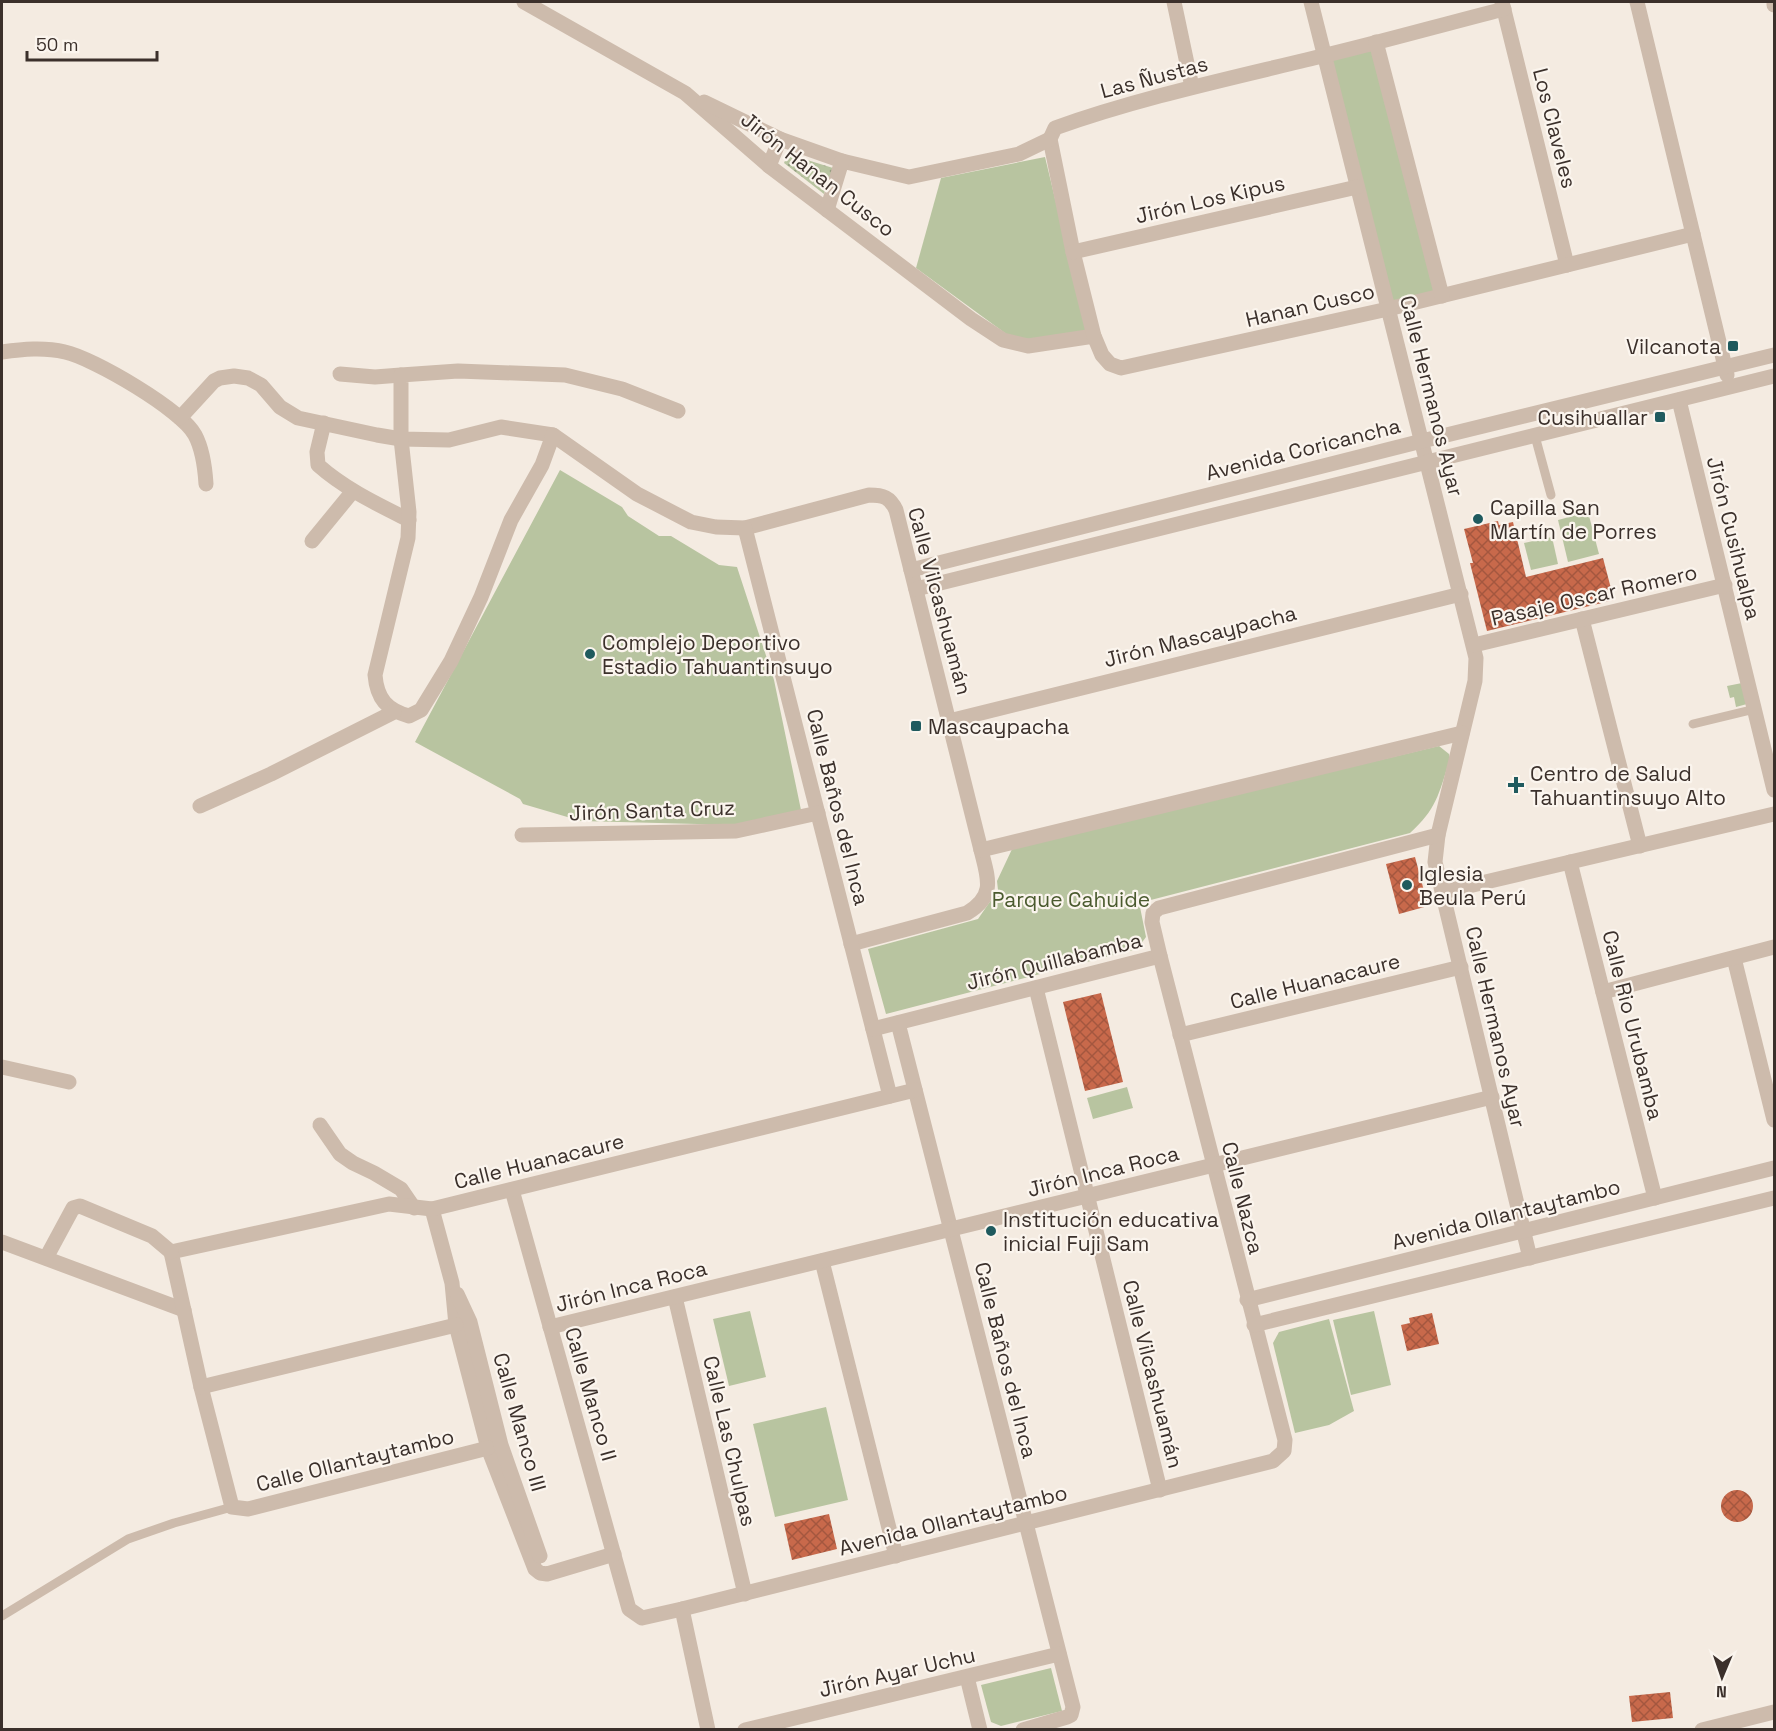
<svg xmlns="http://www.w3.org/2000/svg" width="1776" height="1731" font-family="'Space Grotesk',sans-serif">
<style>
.green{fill:#b8c4a0}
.garden{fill:url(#garden-dots)}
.building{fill:url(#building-cross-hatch)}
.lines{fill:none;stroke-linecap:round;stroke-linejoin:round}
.service{stroke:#cdbbac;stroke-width:9}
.minor{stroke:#cdbbac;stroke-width:15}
.poi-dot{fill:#1f5a5e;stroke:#fbf5ee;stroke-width:2}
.labels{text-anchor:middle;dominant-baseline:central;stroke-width:4.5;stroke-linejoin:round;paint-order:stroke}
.street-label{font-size:21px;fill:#3b302b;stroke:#fbf5ee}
.poi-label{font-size:21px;fill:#3b302b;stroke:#fbf5ee;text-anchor:start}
.park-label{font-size:21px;fill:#4a5a2e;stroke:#fbf5ee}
</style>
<defs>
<pattern id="garden-dots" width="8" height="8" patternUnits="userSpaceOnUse" patternTransform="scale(1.5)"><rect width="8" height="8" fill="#b8c4a0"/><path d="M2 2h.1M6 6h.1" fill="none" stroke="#97a083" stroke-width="1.8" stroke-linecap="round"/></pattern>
<pattern id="building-cross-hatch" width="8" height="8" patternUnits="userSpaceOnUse" patternTransform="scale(1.5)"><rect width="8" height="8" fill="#c8694b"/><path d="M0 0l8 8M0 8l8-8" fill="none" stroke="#a4573f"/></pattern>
</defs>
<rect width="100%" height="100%" fill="#f4ebe1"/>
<!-- green -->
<g class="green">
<path d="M 1373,50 L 1435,291 L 1392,302 L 1330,61 Z"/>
<path d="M 1045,157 L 1087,331 L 1022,340 L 1009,336 L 916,268 L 941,178 Z"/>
<path d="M 560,470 L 622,507 L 628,516 L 659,536 L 671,536 L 719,565 L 737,567 L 774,680 L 801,810 L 736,825 L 581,821 L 523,804 L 520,799 L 415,742 Z"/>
<path d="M 1588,512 L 1599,554 L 1568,562 L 1558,520 Z"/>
<path d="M 1552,537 L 1558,564 L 1531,570 L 1524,543 Z"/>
<path d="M 1742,683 L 1747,704 L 1736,707 L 1734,697 L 1730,698 L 1727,686 Z"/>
<path d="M 1439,746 L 1449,754 L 1450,759 C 1439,793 1437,809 1410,833 L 1143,902 L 1140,907 L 1146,937 L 1137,949 L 886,1014 L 868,949 L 978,919 L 998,890 L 997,881 L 1013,847 Z"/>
<path d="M 1127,1087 L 1133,1108 L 1093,1119 L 1087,1098 Z"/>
<path d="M 750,1311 L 766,1377 L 729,1386 L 713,1319 Z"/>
<path d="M 1374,1311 L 1391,1385 L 1351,1395 L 1333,1320 Z"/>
<path d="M 1329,1319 L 1354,1411 L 1329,1425 L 1295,1433 L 1273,1343 L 1279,1332 Z"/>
<path d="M 826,1407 L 848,1500 L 775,1517 L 753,1424 Z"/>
<path d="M 1051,1668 L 1062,1711 L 1001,1726 L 991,1722 L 981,1685 Z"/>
</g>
<!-- garden -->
<path class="garden" d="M 788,154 L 833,168 L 824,194 L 784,163 Z"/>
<!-- building -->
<g class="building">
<path d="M 1498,521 L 1499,525 L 1513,522 L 1526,577 L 1603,558 L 1614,600 L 1487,631 L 1470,563 L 1473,563 L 1464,529 Z"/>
<path d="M 1415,857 L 1428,906 L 1399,914 L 1386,864 Z"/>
<path d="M 1101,993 L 1123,1082 L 1085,1091 L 1063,1002 Z"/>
<path d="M 1432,1313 L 1439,1344 L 1407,1351 L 1401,1325 L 1410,1323 L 1409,1318 Z"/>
<circle cx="1737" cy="1506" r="16"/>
<path d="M 829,1514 L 837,1549 L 792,1560 L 784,1524 Z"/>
<path d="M 1670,1692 L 1673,1718 L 1632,1722 L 1629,1696 Z"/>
</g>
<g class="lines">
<!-- service -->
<g class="service">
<path d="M 1535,436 L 1551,495"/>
<path d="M 1693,724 L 1755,709"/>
<path d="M 2,1616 L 128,1539 L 174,1523 L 232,1507"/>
</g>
<!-- minor -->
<g class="minor">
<path d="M 524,2 L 685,93 L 769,166 L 971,319 L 1003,340 L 1028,346 L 1094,336"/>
<path d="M 1174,2 L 1192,87"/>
<path d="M 1311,2 L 1476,658 L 1475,681 L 1438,835 L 1435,862 L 1530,1258"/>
<path d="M 1502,2 L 1567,265"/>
<path d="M 1637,2 L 1727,375"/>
<path d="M 1774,2 L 1774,5"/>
<path d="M 1504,9 C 1441,25 1378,43 1314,58 C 1228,79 1139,98 1055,128 L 1050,139 L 1073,252 L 1094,336 L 1102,355 L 1110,364 L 1121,368 L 1388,309 L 1693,234"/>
<path d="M 1376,42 L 1442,296"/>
<path d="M 704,102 L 780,139 L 842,161 L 909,177 L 1019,154 L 1050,139"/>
<path d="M 769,166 L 780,139"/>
<path d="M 827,210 L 842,161"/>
<path d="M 1073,252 L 1357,187"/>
<path d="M 2,352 C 23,349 44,347 65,352 C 93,358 182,410 195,435 C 203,450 205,468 206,484"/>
<path d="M 340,374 L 375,377 L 401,375"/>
<path d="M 1679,400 L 1774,790"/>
<path d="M 180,418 L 214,381 L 220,378 L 234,376 L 248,378 L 261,385 L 280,407 L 298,418 L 377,435 L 401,439 L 449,440 L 501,427 L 553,435 L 637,494 L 691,522 L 716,527 L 745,528 L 869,495 C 883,495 890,497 896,510 L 981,850 C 988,878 996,896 967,913 L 851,944"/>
<path d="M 324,423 L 317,452 L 318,465 C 345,489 377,504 409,520"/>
<path d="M 553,435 L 542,465 L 511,520 L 481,597 L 451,661 L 421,710 L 409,716 C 387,710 377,699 375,675 L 408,538 L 409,512 L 401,439 L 401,375 L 458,371 L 565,375 L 622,389 L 678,411"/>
<path d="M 745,528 L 890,1096"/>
<path d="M 312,541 L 353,491"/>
<path d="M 911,570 L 1422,441 L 1774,355"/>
<path d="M 916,589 L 1774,376"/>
<path d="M 1582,619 L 1640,846"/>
<path d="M 1474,645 L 1725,585"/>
<path d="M 949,721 L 1461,594"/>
<path d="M 200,806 L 271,774 L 394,712"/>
<path d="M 522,835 L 736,831 L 818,813"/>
<path d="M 981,850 L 1462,733"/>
<path d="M 1570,862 L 1655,1198"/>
<path d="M 1443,892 L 1774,814"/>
<path d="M 1734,958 L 1774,1120"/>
<path d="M 1036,988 L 1160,1490"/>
<path d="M 1603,992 L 1774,947"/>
<path d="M 898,1023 L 1073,1707 L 1071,1715 L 1067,1717 L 1023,1730"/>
<path d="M 873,1029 L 1160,956"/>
<path d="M 1180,1035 L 1461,967"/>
<path d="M 2,1067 L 69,1082"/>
<path d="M 320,1125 L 340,1154 L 353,1163 L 374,1173 L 401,1189 L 414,1208"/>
<path d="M 512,1190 L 629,1609 L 642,1618 L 682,1609 L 1273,1461 L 1284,1451 L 1285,1440 L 1160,956 L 1152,922 L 1153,913 L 1159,908 L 1438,835"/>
<path d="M 432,1209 L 452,1283 L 456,1325 L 488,1448 L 535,1569 L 540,1573 L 547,1574 L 614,1554"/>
<path d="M 2,1242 L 184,1310"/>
<path d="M 171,1252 L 389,1204 L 432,1209 L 915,1090"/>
<path d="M 171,1252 L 201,1387 L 232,1507 L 248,1509 L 488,1448"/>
<path d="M 46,1258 L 73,1208 L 80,1206 L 152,1236 L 171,1252"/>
<path d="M 822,1261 L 896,1556"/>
<path d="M 457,1294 L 470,1322 L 501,1445 L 540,1556"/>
<path d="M 675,1297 L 745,1594"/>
<path d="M 1247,1300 L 1774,1168"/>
<path d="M 1254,1325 L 1774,1198"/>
<path d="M 550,1327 L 1492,1097"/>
<path d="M 201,1387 L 456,1325"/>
<path d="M 682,1609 L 708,1730"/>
<path d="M 967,1677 L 980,1730"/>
<path d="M 745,1730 L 1059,1654"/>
<path d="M 1702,1730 L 1774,1712"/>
</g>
</g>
<!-- markers -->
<g class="poi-dot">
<rect x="1727" y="340" width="12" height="12" rx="3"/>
<rect x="1654" y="411" width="12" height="12" rx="3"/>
<circle cx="1478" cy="519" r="6"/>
<circle cx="590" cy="654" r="6"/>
<rect x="910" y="720" width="12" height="12" rx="3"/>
<path d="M1513 776h6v6h6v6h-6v6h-6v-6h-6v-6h6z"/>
<circle cx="1407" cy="885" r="6"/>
<circle cx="991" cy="1231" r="6"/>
</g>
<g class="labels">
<!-- street labels -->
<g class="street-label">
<text transform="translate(1154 77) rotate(-15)">Las Ñustas</text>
<text transform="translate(1555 128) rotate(76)">Los Claveles</text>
<text transform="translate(818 174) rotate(38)">Jirón Hanan Cusco</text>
<text transform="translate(1210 199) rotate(-13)">Jirón Los Kipus</text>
<text transform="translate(1310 305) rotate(-13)">Hanan Cusco</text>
<text transform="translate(1432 396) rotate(76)">Calle Hermanos Ayar</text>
<text transform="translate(1303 449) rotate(-14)">Avenida Coricancha</text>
<text transform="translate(1734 538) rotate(76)">Jirón Cusihualpa</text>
<text transform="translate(1594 595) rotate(-13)">Pasaje Oscar Romero</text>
<text transform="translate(940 601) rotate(75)">Calle Vilcashuamán</text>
<text transform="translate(1200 636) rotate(-14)">Jirón Mascaypacha</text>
<text transform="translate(838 807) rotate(76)">Calle Baños del Inca</text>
<text transform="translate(652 810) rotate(-2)">Jirón Santa Cruz</text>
<text transform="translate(1054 961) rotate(-14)">Jirón Quillabamba</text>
<text transform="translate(1315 981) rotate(-14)">Calle Huanacaure</text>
<text transform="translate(1633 1025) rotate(76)">Calle Rio Urubamba</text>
<text transform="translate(1496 1027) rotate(77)">Calle Hermanos Ayar</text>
<text transform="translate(539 1161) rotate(-14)">Calle Huanacaure</text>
<text transform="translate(1103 1171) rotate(-14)">Jirón Inca Roca</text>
<text transform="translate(1243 1198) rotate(76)">Calle Nazca</text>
<text transform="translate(1506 1214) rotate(-14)">Avenida Ollantaytambo</text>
<text transform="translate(631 1286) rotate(-14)">Jirón Inca Roca</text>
<text transform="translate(1006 1360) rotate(76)">Calle Baños del Inca</text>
<text transform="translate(1153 1374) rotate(76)">Calle Vilcashuamán</text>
<text transform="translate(591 1394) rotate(74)">Calle Manco II</text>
<text transform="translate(520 1422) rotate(74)">Calle Manco III</text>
<text transform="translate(730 1441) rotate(77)">Calle Las Chulpas</text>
<text transform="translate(355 1460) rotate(-14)">Calle Ollantaytambo</text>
<text transform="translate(953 1520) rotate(-14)">Avenida Ollantaytambo</text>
<text transform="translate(897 1672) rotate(-13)">Jirón Ayar Uchu</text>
</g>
<!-- poi labels -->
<g class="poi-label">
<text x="1721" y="346" text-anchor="end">Vilcanota</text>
<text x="1648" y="417" text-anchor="end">Cusihuallar</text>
<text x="1490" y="507">Capilla San<tspan x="1490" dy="24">Martín de Porres</tspan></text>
<text x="602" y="642">Complejo Deportivo<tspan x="602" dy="24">Estadio Tahuantinsuyo</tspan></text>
<text x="928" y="726">Mascaypacha</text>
<text x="1530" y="773">Centro de Salud<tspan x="1530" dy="24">Tahuantinsuyo Alto</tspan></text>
<text x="1419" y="873">Iglesia<tspan x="1419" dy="24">Beula Perú</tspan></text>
<text x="1003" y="1219">Institución educativa<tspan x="1003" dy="24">inicial Fuji Sam</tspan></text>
</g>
<!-- park labels -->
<g class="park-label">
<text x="1071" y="899">Parque Cahuide</text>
</g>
</g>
<!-- border -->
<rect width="1776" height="1731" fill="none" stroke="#3b302b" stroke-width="6"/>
<!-- north arrow -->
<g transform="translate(1722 1677) rotate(182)" stroke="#fbf5ee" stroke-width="4.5" paint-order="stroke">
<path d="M0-4.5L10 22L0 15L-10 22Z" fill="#3b302b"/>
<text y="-9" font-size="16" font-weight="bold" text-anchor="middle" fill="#3b302b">N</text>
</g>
<!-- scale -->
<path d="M27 51v9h130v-9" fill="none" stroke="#3b302b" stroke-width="3"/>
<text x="36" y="51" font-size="18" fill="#3b302b" stroke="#fbf5ee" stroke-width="4.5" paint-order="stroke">50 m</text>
</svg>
